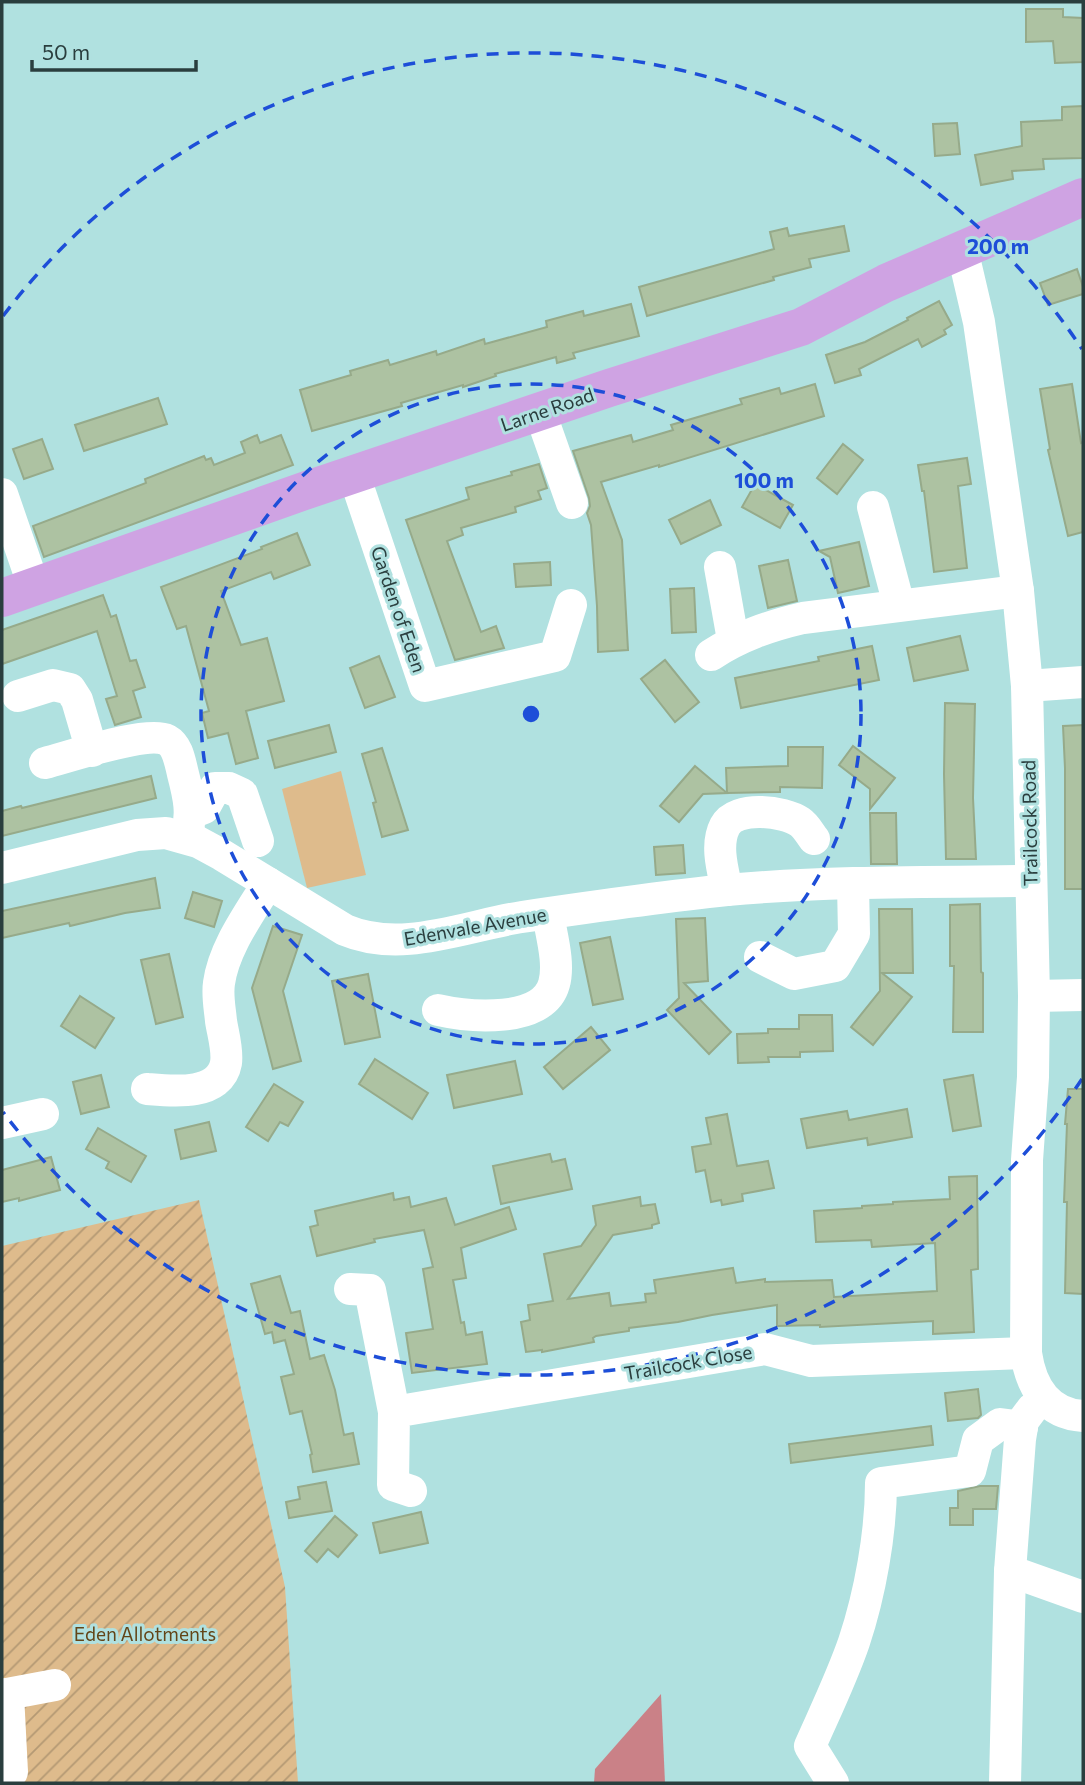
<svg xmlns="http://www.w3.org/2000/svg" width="1085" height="1785" font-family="Commissioner,sans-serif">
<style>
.grass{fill:#debb8c}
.garden{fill:url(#garden-furrows)}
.water{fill:#ca8187}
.building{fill:#adc2a2;stroke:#96aa8a;stroke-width:2}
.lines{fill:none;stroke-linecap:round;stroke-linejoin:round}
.minor{stroke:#fff;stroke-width:32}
.major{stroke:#cfa3e3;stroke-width:38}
.ring{fill:none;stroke:#1d4ed8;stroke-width:3.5;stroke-dasharray:12 9}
.labels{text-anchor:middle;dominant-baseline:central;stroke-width:6;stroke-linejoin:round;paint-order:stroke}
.street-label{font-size:19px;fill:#2a3e3e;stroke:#b0e1e0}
.park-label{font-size:19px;fill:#634518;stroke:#b0e1e0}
.centre{fill:#1d4ed8;stroke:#b0e1e0;stroke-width:3.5}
.ring-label{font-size:21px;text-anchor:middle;font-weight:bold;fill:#1d4ed8;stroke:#b0e1e0;stroke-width:6;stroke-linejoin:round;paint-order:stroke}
</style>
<defs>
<pattern id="garden-furrows" width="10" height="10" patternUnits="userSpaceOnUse" patternTransform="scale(1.75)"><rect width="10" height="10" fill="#debb8c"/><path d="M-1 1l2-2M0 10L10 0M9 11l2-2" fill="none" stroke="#b49974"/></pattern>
</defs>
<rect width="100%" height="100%" fill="#b0e1e0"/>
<!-- grass -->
<path class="grass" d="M 341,771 L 366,875 L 307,888 L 282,789 Z"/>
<!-- garden -->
<path class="garden" d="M 199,1200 L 285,1587 L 298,1783 L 2,1783 L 2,1246 Z"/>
<!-- water -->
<path class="water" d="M 661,1694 L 665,1783 L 594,1783 L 595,1769 Z"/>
<!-- building -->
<g class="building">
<path d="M 1026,9 L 1063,9 L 1063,17 L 1083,18 L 1083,62 L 1055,63 L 1053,41 L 1026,42 Z"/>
<path d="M 1083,106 L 1083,158 L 1043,159 L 1044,169 L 1012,171 L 1013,179 L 981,185 L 975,155 L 1022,146 L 1021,122 L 1062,120 L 1062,107 Z"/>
<path d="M 957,123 L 960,154 L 935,156 L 933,124 Z"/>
<path d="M 844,226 L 849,251 L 809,259 L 811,267 L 773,277 L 774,280 L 647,316 L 639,287 L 774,249 L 770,232 L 787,228 L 789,236 Z"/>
<path d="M 1077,269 L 1083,287 L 1083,294 L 1048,305 L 1040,283 Z"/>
<path d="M 939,301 L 952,325 L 944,330 L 946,334 L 922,347 L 918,339 L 859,369 L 861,375 L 835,383 L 826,355 L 865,342 L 908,320 L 907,318 Z"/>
<path d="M 631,304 L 639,336 L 573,353 L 575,358 L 557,363 L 556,357 L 495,374 L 496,376 L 463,387 L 463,385 L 401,403 L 402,406 L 312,431 L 300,390 L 351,375 L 350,371 L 388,360 L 390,365 L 436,351 L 437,355 L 484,339 L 485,344 L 547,327 L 546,321 L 583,311 L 584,316 Z"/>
<path d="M 815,384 L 824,416 L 659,467 L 659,465 L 601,482 L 622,540 L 628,650 L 598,652 L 597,606 L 591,525 L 587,513 L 590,506 L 589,498 L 573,451 L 631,435 L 633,442 L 673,430 L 671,425 L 742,404 L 740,399 L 779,388 L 781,394 Z"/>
<path d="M 1072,384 L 1081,443 L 1083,442 L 1083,532 L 1068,536 L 1048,450 L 1050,449 L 1040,389 Z"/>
<path d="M 158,398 L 167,424 L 84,451 L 75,425 Z"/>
<path d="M 257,435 L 260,443 L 281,435 L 293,465 L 44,557 L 33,526 L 146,483 L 145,479 L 204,456 L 206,460 L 211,458 L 214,465 L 245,453 L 241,442 Z"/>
<path d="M 42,439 L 53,469 L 24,479 L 13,449 Z"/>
<path d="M 843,444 L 863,460 L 837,494 L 817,478 Z"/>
<path d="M 967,458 L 971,484 L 958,486 L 967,568 L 934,572 L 924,491 L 922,491 L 918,465 Z"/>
<path d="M 539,464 L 547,488 L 538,491 L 541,499 L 515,507 L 516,512 L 461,528 L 463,535 L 447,541 L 481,632 L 496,626 L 504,648 L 455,660 L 406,520 L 469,499 L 466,488 L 512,475 L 511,472 Z"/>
<path d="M 755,484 L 793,505 L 780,528 L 742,507 Z"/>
<path d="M 710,500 L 721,525 L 681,544 L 669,520 Z"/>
<path d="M 297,533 L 310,565 L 274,579 L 271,572 L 221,591 L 241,645 L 267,638 L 284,701 L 246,711 L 258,758 L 236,764 L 228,733 L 208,738 L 202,713 L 209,711 L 186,626 L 177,629 L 161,587 L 262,549 L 261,547 Z"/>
<path d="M 859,542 L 869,586 L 838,593 L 830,557 L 819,551 Z"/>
<path d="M 788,560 L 797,601 L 768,608 L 759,566 Z"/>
<path d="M 550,562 L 551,585 L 516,587 L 514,564 Z"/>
<path d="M 694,588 L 696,632 L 672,633 L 670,589 Z"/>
<path d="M 103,595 L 111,617 L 116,615 L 130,661 L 136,660 L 145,687 L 133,691 L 141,717 L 115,725 L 106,699 L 117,696 L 97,631 L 2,664 L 2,630 Z"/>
<path d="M 960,636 L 968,670 L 914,681 L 907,648 Z"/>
<path d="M 872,646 L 879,680 L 741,708 L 735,678 L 819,661 L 818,657 Z"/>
<path d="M 379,656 L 395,697 L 365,708 L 350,668 Z"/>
<path d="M 665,660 L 699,702 L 675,722 L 641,679 Z"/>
<path d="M 945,703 L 975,704 L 973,798 L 976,859 L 946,859 L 944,774 Z"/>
<path d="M 329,725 L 336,752 L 275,768 L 268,741 Z"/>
<path d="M 1083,725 L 1083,889 L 1065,889 L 1065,768 L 1063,726 Z"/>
<path d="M 853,746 L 895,778 L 870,809 L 870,789 L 839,765 Z"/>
<path d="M 788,747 L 823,747 L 822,788 L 780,787 L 780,792 L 727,793 L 726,768 L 788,766 Z"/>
<path d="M 382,748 L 408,830 L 382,837 L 373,803 L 376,802 L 362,754 Z"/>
<path d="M 695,766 L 727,793 L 703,794 L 679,822 L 660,806 Z"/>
<path d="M 151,776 L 156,798 L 2,836 L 2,811 L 21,806 L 22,808 Z"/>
<path d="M 870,813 L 896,813 L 897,864 L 871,864 Z"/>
<path d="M 683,845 L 685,873 L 656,875 L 654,847 Z"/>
<path d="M 155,878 L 160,908 L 125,913 L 70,926 L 69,923 L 2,938 L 2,911 Z"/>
<path d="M 193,892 L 222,901 L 214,927 L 185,918 Z"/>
<path d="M 980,904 L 981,972 L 983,973 L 983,1032 L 953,1032 L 954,966 L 950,966 L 950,905 Z"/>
<path d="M 879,909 L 912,909 L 913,973 L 882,973 L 912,997 L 873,1045 L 851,1027 L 880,991 Z"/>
<path d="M 705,918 L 708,981 L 684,983 L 731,1032 L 709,1054 L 667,1010 L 679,998 L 676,919 Z"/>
<path d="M 273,926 L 302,935 L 283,991 L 301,1061 L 273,1069 L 252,988 Z"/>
<path d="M 610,937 L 623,999 L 593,1005 L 580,943 Z"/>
<path d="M 169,954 L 183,1017 L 156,1024 L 141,960 Z"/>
<path d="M 368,974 L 380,1037 L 345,1044 L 332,981 Z"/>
<path d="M 80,996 L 114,1018 L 95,1048 L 61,1026 Z"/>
<path d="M 799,1015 L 832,1015 L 833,1051 L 800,1052 L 800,1057 L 768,1057 L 769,1062 L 738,1063 L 737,1034 L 768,1033 L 768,1029 L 799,1029 Z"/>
<path d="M 591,1027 L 610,1050 L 563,1089 L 544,1067 Z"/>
<path d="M 375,1059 L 428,1093 L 412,1119 L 359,1084 Z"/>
<path d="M 515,1061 L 522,1094 L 454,1108 L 447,1075 Z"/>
<path d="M 101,1075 L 109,1107 L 81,1114 L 73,1082 Z"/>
<path d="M 973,1075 L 981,1126 L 953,1131 L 944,1080 Z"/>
<path d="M 274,1084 L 303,1102 L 288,1126 L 280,1122 L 268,1141 L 246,1127 Z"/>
<path d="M 1068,1089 L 1083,1089 L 1083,1294 L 1065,1293 L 1067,1202 L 1064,1202 L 1067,1124 L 1065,1124 Z"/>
<path d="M 907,1109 L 912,1137 L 868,1145 L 867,1138 L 807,1148 L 801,1119 L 847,1111 L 849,1120 Z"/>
<path d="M 727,1114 L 737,1166 L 768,1161 L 774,1188 L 742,1194 L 743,1201 L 722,1205 L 721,1200 L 711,1202 L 705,1170 L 696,1172 L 692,1147 L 711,1144 L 706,1118 Z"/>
<path d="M 209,1122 L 216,1151 L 181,1159 L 175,1130 Z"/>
<path d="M 98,1128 L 146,1156 L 131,1182 L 106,1168 L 109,1162 L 86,1149 Z"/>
<path d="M 550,1154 L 552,1162 L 565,1159 L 572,1189 L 501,1204 L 493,1166 Z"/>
<path d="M 51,1157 L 60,1190 L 19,1201 L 19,1198 L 2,1202 L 2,1170 Z"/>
<path d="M 977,1176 L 978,1269 L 971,1270 L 974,1332 L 933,1334 L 933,1321 L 820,1327 L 820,1325 L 777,1326 L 777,1305 L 712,1315 L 678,1322 L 629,1328 L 629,1331 L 596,1336 L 593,1338 L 594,1342 L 542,1352 L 542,1350 L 526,1352 L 521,1322 L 530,1320 L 528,1305 L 553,1301 L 544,1254 L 581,1246 L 596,1225 L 593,1206 L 640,1197 L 641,1206 L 655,1204 L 659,1223 L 652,1225 L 652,1228 L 613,1235 L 568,1299 L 609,1293 L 611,1306 L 646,1302 L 645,1294 L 656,1293 L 654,1280 L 733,1268 L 736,1283 L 765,1279 L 765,1282 L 832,1280 L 834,1297 L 937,1291 L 935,1243 L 872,1247 L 871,1240 L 816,1242 L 814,1211 L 862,1208 L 862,1206 L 893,1204 L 893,1202 L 950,1199 L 949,1177 Z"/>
<path d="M 393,1193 L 394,1200 L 409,1197 L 411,1207 L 446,1198 L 455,1225 L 509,1207 L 516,1229 L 461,1248 L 466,1278 L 453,1280 L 461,1323 L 464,1322 L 466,1335 L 482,1332 L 487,1364 L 412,1373 L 406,1333 L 433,1329 L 423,1269 L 433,1267 L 424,1230 L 374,1239 L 375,1242 L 317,1256 L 310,1227 L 318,1225 L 315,1211 Z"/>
<path d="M 280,1276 L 291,1313 L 300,1311 L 310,1359 L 324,1355 L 335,1390 L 344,1435 L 353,1433 L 359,1464 L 313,1472 L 310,1455 L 312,1454 L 302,1411 L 290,1414 L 281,1377 L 294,1374 L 285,1340 L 274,1343 L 272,1332 L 265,1334 L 251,1284 Z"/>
<path d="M 978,1389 L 981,1415 L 978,1418 L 948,1421 L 945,1393 Z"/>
<path d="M 931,1426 L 933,1445 L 791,1463 L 789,1444 Z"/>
<path d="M 326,1482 L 332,1511 L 289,1518 L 286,1502 L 300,1499 L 298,1487 Z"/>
<path d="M 980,1486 L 998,1486 L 996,1509 L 973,1509 L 973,1525 L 950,1525 L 950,1508 L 958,1508 L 958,1491 Z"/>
<path d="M 421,1512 L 428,1543 L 380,1553 L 373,1523 Z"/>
<path d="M 335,1516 L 357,1535 L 338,1557 L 328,1549 L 317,1562 L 305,1551 Z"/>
</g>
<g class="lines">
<!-- minor -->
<g class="minor">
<path d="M 962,249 L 979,322 L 1018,591 L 1027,686 L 1034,996 L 1033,1077 L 1027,1160 L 1026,1353 C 1031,1387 1047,1414 1083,1416"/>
<path d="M 540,412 L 572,503"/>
<path d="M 354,475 L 425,686 L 555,656 L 571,605"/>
<path d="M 2,494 L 34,587"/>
<path d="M 873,507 L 899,605"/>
<path d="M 720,567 L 733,640"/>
<path d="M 711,655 C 740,636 769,626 803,618 L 1018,591"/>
<path d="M 1027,686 L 1083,682"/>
<path d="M 18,696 L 53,685 L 70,689 L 77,700 L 92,751"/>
<path d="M 45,763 C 69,757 147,730 167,740 C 178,746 180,762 183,774 C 189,797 193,814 186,838"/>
<path d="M 191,813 L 204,808 L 215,788 L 229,788 L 242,794 L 258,841"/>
<path d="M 2,868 L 137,835 L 166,833 L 198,842 L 222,855 L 345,930 C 402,954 464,926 522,917 C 590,907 659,897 727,890 C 828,881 929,882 1030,881"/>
<path d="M 727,890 C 723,871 715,845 725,826 C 736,805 784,811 800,822 C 806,826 810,834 814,839"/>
<path d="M 760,957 L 794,974 L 835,966 L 854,934 L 853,884"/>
<path d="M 1034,996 L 1083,995"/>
<path d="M 438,1010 C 469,1017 543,1024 554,984 C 560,963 551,934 548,914"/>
<path d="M 147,1089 C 171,1091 220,1097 226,1063 C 228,1050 223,1034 221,1021 C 220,1009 217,996 219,983 C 224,947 250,913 268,883"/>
<path d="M 2,1123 L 43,1114"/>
<path d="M 350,1289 L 370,1290 L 394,1412"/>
<path d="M 411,1491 L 393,1485 L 394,1412 L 765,1349 L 811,1361 L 1026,1353"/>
<path d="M 1010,1571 L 1083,1597"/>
<path d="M 8,1694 L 12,1772"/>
<path d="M 2,1695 L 55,1685"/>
<path d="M 833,1783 L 810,1746 C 825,1712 842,1677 854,1642 C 870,1594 881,1533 881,1483 L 970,1471 L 978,1440 L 1000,1424 L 1022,1427"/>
<path d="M 1005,1783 L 1010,1571 L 1020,1439 L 1023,1421 L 1032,1409"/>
</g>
<!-- major -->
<path class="major" d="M 2,598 L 307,490 L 609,388 L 801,327 L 886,283 L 1083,197"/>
</g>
<!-- distance rings -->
<g class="ring">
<circle cx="531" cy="714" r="330"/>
<path d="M1082 1079A661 661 0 0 1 3 1112M3 316A661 661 0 0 1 1082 349"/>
</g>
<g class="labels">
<!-- street labels -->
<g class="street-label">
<text transform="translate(547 409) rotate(-19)">Larne Road</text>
<text transform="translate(399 609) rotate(71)">Garden of Eden</text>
<text transform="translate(1029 823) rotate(-91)">Trailcock Road</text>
<text transform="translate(475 926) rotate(-10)">Edenvale Avenue</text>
<text transform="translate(688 1362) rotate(-10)">Trailcock Close</text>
</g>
<!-- park labels -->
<g class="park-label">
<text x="145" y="1633">Eden Allotments</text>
</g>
</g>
<circle cx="531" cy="714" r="10" class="centre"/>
<g class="ring-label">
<text x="998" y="254">200 m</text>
<text x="764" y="488">100 m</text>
</g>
<!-- border -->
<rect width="1085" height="1785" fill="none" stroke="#2a3e3e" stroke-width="7"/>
<!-- scale -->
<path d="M32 60v10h164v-10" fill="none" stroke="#2a3e3e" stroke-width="3.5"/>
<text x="42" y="60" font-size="21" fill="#2a3e3e" stroke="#b0e1e0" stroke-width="5" paint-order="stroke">50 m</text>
</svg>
